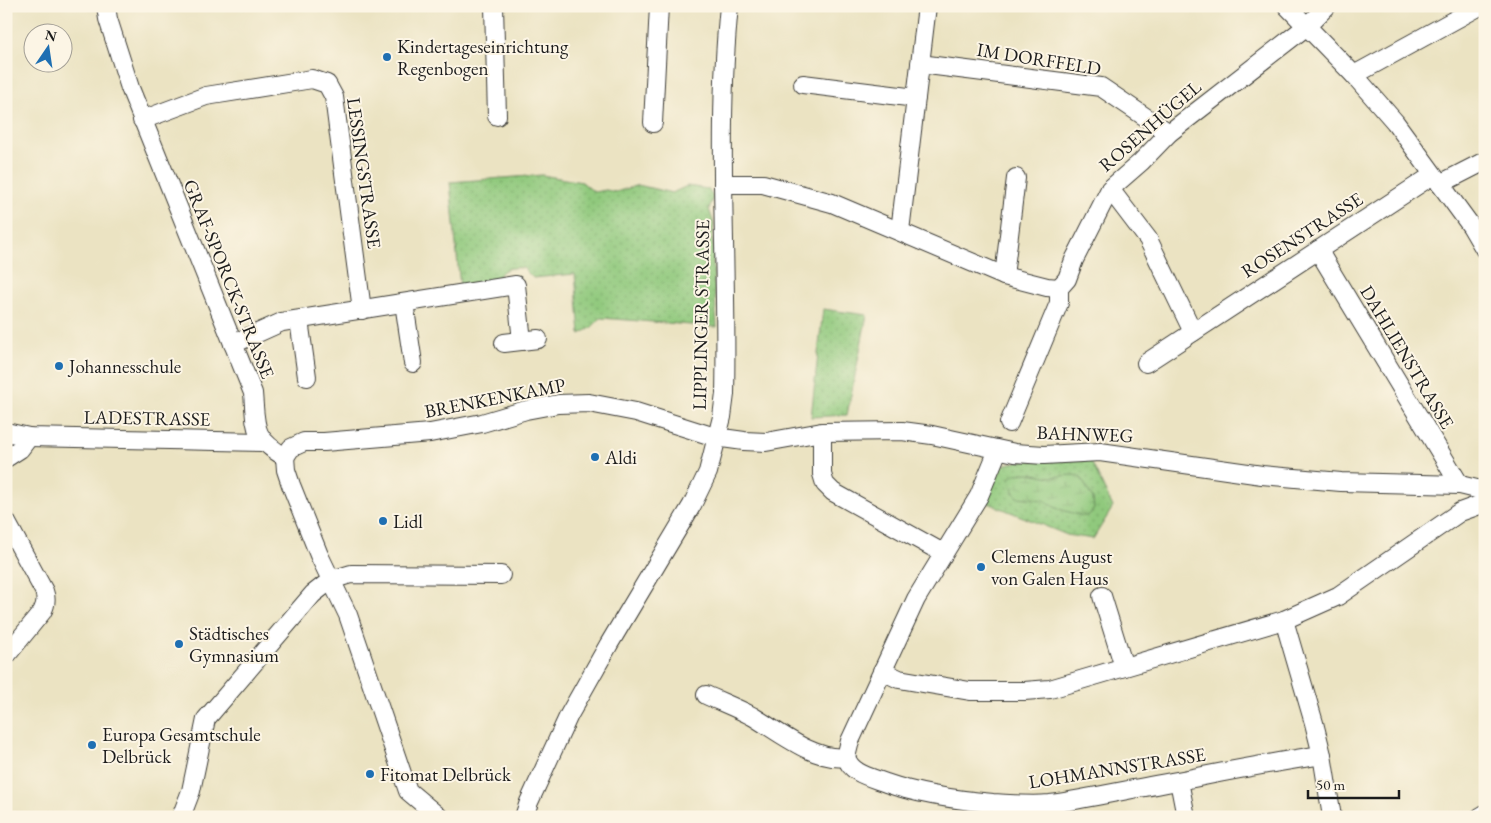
<svg xmlns="http://www.w3.org/2000/svg" width="1491" height="823" font-family="'EB Garamond',serif">
<style>
.grass{fill:url(#grass-dots);stroke:#56724c}
.wetland{fill:url(#wetland-marsh);stroke:#56724c}
.lines{fill:none;stroke-linecap:round;stroke-linejoin:round}
.minor-casing{stroke:#3b3a35;stroke-width:20}
.minor{stroke:#fff;stroke-width:18}
.poi-dot{fill:#1f6fb2;stroke:#fcf5e5;stroke-width:2}
.labels{text-anchor:middle;dominant-baseline:central;stroke-width:4;stroke-linejoin:round;paint-order:stroke}
.poi-label{font-size:19px;fill:#1c1c1c;stroke:#fcf5e5;text-anchor:start}
.street-label{font-size:19px;fill:#1c1c1c;stroke:#fcf5e5}
</style>
<defs>
<pattern id="grass-dots" width="8" height="8" patternUnits="userSpaceOnUse" patternTransform="scale(1.25)"><rect width="8" height="8" fill="#90c97d"/><path d="M2 2h.1M6 6h.1" fill="none" stroke="#7cac6b" stroke-width="1.8" stroke-linecap="round"/></pattern>
<pattern id="wetland-marsh" width="20" height="14" patternUnits="userSpaceOnUse" patternTransform="scale(1.25)"><rect width="20" height="14" fill="#90c97d"/><path d="M1 5h8M5 5V1M11 12h8M15 12V8" fill="none" stroke="#7cac6b"/></pattern>
</defs>
<rect width="100%" height="100%" fill="#fcf5e5"/>
<filter id="ink" filterUnits="userSpaceOnUse"><feTurbulence type="fractalNoise" baseFrequency=".02" numOctaves="2"/><feDisplacementMap in="SourceGraphic" scale="10" xChannelSelector="R" yChannelSelector="G"/><feConvolveMatrix kernelMatrix="1 2 1 2 8 2 1 2 1" color-interpolation-filters="sRGB"/></filter>
<filter id="wash" filterUnits="userSpaceOnUse"><feTurbulence type="fractalNoise" baseFrequency=".0096" numOctaves="4" result="noise"/><feDisplacementMap in="SourceGraphic" scale="20" xChannelSelector="R" yChannelSelector="G"/><feGaussianBlur stdDeviation="1.12" result="paint"/><feColorMatrix in="noise" values="0 0 0 0 0 0 0 0 0 0 0 0 0 0 0 0 0 1.4 0 .05"/><feComposite in="paint" operator="in"/></filter>
<g filter="url(#wash)">
<rect width="100%" height="100%" fill="#ebe3c2"/>
<!-- grass -->
<g class="grass">
<path d="M 542,175 L 582,182 L 594,192 L 606,190 L 616,192 L 638,185 L 672,193 L 687,186 L 708,189 L 713,197 L 709,209 L 714,224 L 712,240 L 715,251 L 713,262 L 717,327 L 601,318 L 591,328 L 580,334 L 575,274 L 533,278 L 523,268 C 509,267 502,268 496,281 L 460,287 L 450,182 Z"/>
<path d="M 823,309 L 867,315 L 847,415 L 811,417 Z"/>
<path d="M 1090,459 L 1113,507 L 1093,539 L 1067,535 L 986,502 C 990,491 994,473 1003,466 C 1013,458 1074,460 1090,459 Z"/>
</g>
<!-- wetland -->
<path class="wetland" d="M 1029,473 L 1051,477 L 1072,475 L 1080,476 L 1093,499 L 1094,509 L 1088,516 L 1082,516 L 1056,508 L 1044,500 L 1018,497 L 1014,493 L 1009,478 L 1016,474 Z"/>
</g>
<g filter="url(#ink)">
<g class="lines">
<defs>
<g id="minor">
<path d="M 106,6 L 108,19 L 130,88 L 253,393 C 256,427 252,438 285,457"/>
<path d="M 494,6 L 497,116"/>
<path d="M 1287,6 L 1354,75 L 1395,122 L 1471,226 L 1485,250"/>
<path d="M 920,64 L 1101,87 L 1169,133"/>
<path d="M 1354,75 L 1480,6"/>
<path d="M 803,84 L 916,98"/>
<path d="M 142,120 L 206,96 L 312,79 L 327,84 L 334,97 L 362,310"/>
<path d="M 653,123 L 659,6"/>
<path d="M 723,184 L 763,184 L 832,203 L 1004,276 L 1047,287 L 1059,288"/>
<path d="M 1440,184 L 1485,161"/>
<path d="M 1110,189 L 1148,239 L 1193,332"/>
<path d="M 900,231 L 927,6"/>
<path d="M 1318,250 L 1460,485"/>
<path d="M 1004,276 L 1016,178"/>
<path d="M 404,303 L 413,363"/>
<path d="M 299,320 L 307,377"/>
<path d="M 504,343 L 538,339"/>
<path d="M 233,344 L 282,322 L 516,285 L 522,341"/>
<path d="M 1146,363 L 1433,175"/>
<path d="M 1009,423 L 1059,303 L 1059,288 L 1067,279 L 1074,260 L 1110,189 L 1141,162 L 1169,133 L 1307,26 L 1327,6"/>
<path d="M 6,432 L 29,437 L 263,442"/>
<path d="M 822,432 L 822,474 L 825,484 L 833,492 L 943,553"/>
<path d="M 285,457 L 291,448 L 304,442 L 324,442 L 430,433 L 482,423 L 526,410 L 558,404 L 589,403 L 636,412 L 715,437 L 744,441 L 766,442 L 822,432 L 902,431 L 932,435 L 1015,453 L 1044,455 L 1100,452 L 1262,475 L 1341,482 L 1460,485 L 1485,491"/>
<path d="M 285,457 L 286,470 L 291,485 L 319,555 L 348,615 L 408,791 L 439,817"/>
<path d="M 6,458 L 20,449 L 29,437"/>
<path d="M 6,521 L 44,591 C 47,599 46,605 42,612 L 6,656"/>
<path d="M 1102,596 L 1124,667"/>
<path d="M 1284,620 L 1314,723 L 1322,755 L 1332,817"/>
<path d="M 882,671 L 899,679 L 970,691 L 1024,691 L 1050,689 L 1284,620 L 1338,596 L 1460,512 L 1485,503"/>
<path d="M 706,695 C 721,702 737,708 752,716 C 778,731 815,762 846,757 C 851,774 871,777 886,783 C 920,795 957,800 993,803 C 1012,804 1031,806 1050,804 C 1080,800 1110,793 1139,788 C 1200,777 1261,764 1322,755"/>
<path d="M 846,757 L 850,741 L 916,599 L 979,496 L 998,450"/>
<path d="M 1179,781 L 1186,817"/>
<path d="M 181,817 L 191,791 L 206,719 L 313,594 L 331,580 L 351,574 L 501,575"/>
<path d="M 524,817 L 529,802 L 569,715 L 609,644 L 692,505 L 708,472 L 722,417 L 725,394 C 728,265 716,135 729,6"/>
<path d="M 1480,817 L 1485,814"/>
</g>
</defs>
<!-- minor casing -->
<use href="#minor" class="minor-casing"/>
<!-- minor -->
<use href="#minor" class="minor"/>
</g>
</g>
<!-- markers -->
<g class="poi-dot">
<circle cx="387" cy="57" r="5"/>
<circle cx="59" cy="366" r="5"/>
<circle cx="595" cy="457" r="5"/>
<circle cx="383" cy="521" r="5"/>
<circle cx="981" cy="567" r="5"/>
<circle cx="179" cy="644" r="5"/>
<circle cx="92" cy="745" r="5"/>
<circle cx="370" cy="774" r="5"/>
</g>
<g class="labels">
<!-- poi labels -->
<g class="poi-label">
<text x="397" y="46">Kindertageseinrichtung<tspan x="397" dy="22">Regenbogen</tspan></text>
<text x="69" y="366">Johannesschule</text>
<text x="605" y="457">Aldi</text>
<text x="393" y="521">Lidl</text>
<text x="991" y="556">Clemens August<tspan x="991" dy="22">von Galen Haus</tspan></text>
<text x="189" y="633">Städtisches<tspan x="189" dy="22">Gymnasium</tspan></text>
<text x="102" y="734">Europa Gesamtschule<tspan x="102" dy="22">Delbrück</tspan></text>
<text x="380" y="774">Fitomat Delbrück</text>
</g>
<!-- street labels -->
<g class="street-label">
<text transform="translate(1039 59) rotate(9)">IM DORFFELD</text>
<text transform="translate(1150 126) rotate(-41)">ROSENHÜGEL</text>
<text transform="translate(364 173) rotate(82)">LESSINGSTRASSE</text>
<text transform="translate(1302 235) rotate(-33)">ROSENSTRASSE</text>
<text transform="translate(229 279) rotate(68)">GRAF-SPORCK-STRASSE</text>
<text transform="translate(701 315) rotate(-89)">LIPPLINGER STRASSE</text>
<text transform="translate(1407 357) rotate(59)">DAHLIENSTRASSE</text>
<text transform="translate(495 398) rotate(-11)">BRENKENKAMP</text>
<text transform="translate(147 418) rotate(1)">LADESTRASSE</text>
<text transform="translate(1085 434) rotate(2)">BAHNWEG</text>
<text transform="translate(1117 768) rotate(-9)">LOHMANNSTRASSE</text>
</g>
</g>
<!-- margin -->
<rect width="1491" height="823" fill="none" stroke="#fcf5e5" stroke-width="25"/>
<!-- north arrow -->
<g transform="translate(48 48) rotate(13)"><circle r="24" fill="#fcf5e5" stroke="#a29e95"/>
<path d="M0-4L9 19L0 12L-9 19Z" fill="#1f6fb2"/>
<text y="-8" font-size="14" font-weight="bold" text-anchor="middle" fill="#1c1c1c">N</text>
</g>
<!-- scale -->
<path d="M1308 790v8h91v-8" fill="none" stroke="#1c1c1c" stroke-width="2.5"/>
<text x="1316" y="790" font-size="15" fill="#1c1c1c" stroke="#fcf5e5" stroke-width="4" paint-order="stroke">50 m</text>
</svg>
